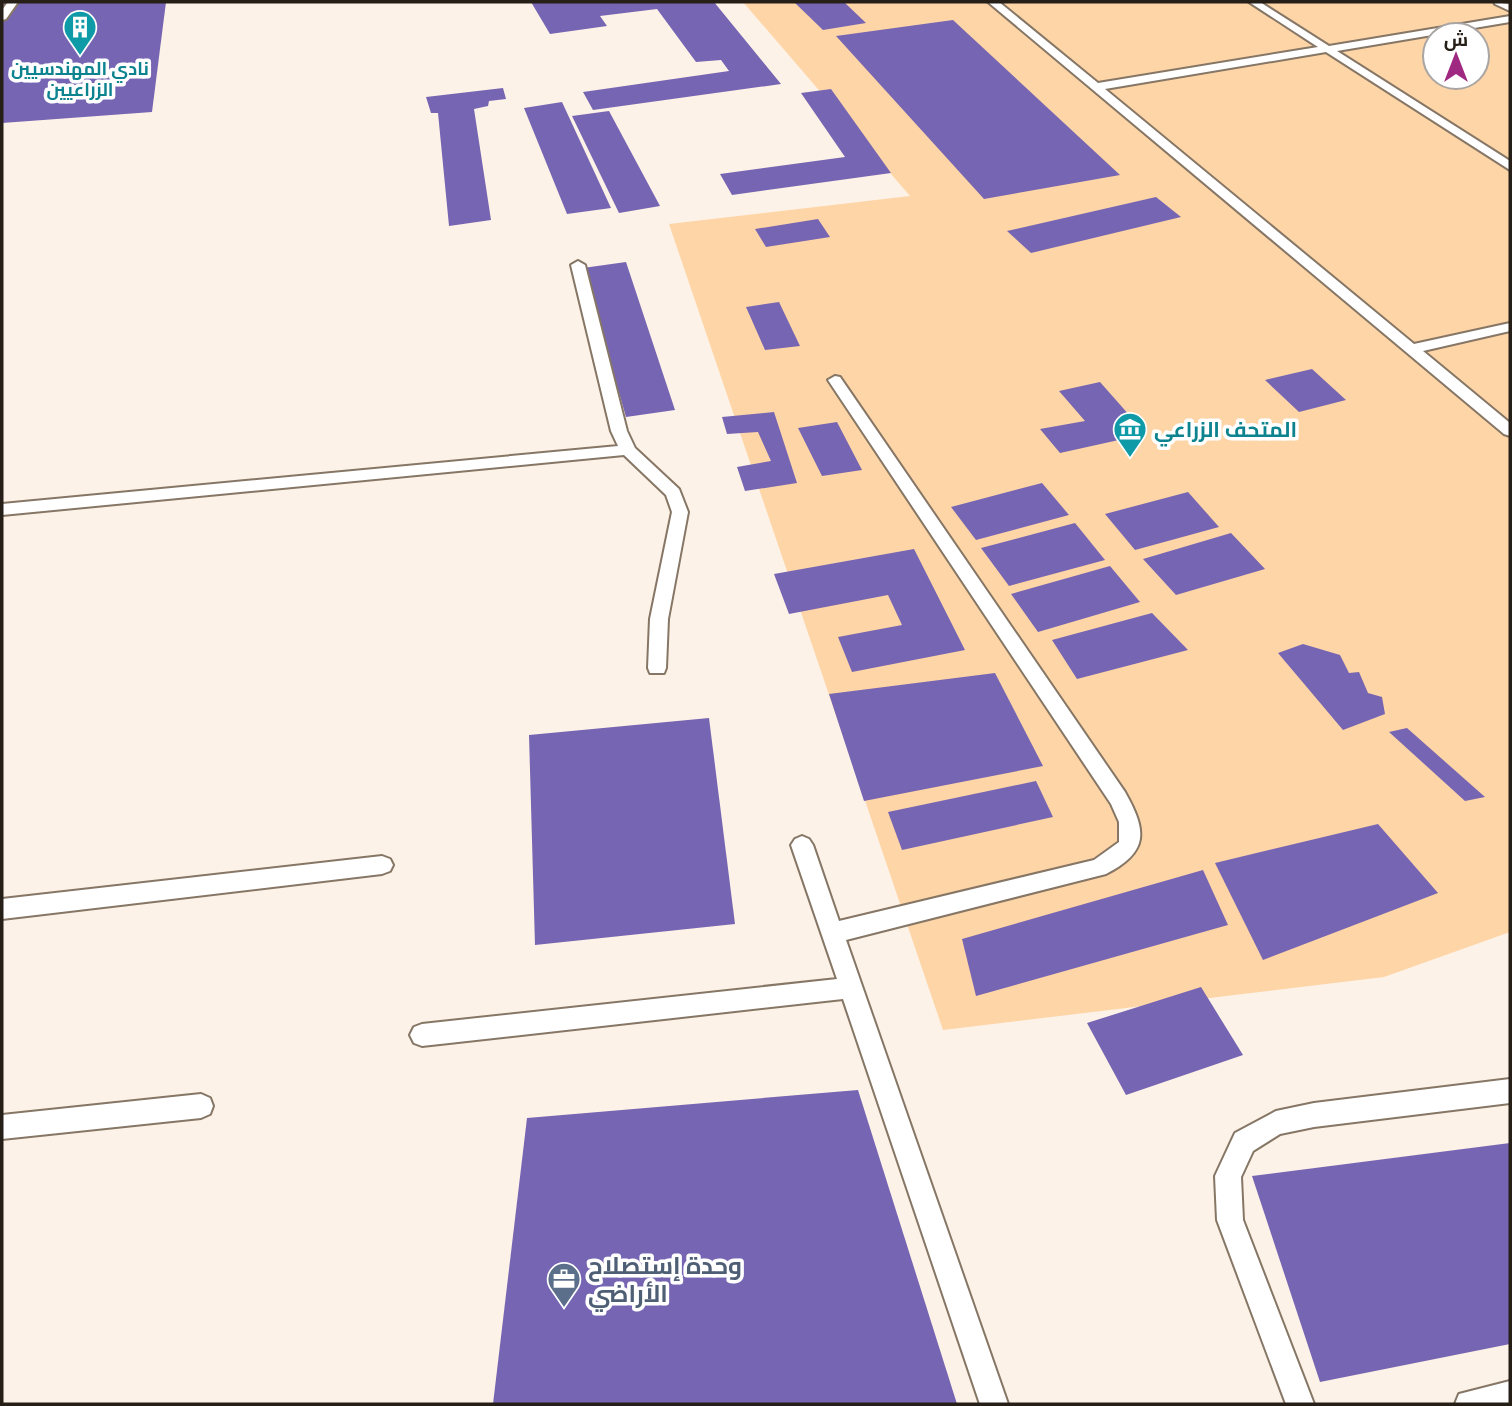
<svg xmlns="http://www.w3.org/2000/svg" width="1512" height="1406" font-family="'Public Sans',Cairo,sans-serif">
<style>
.green{fill:#fed5a7;fill-rule:evenodd}
.building{fill:#7665b2}
.lines{fill:none;stroke-linecap:round;stroke-linejoin:round}
.service-casing{stroke:#867665;stroke-width:4}
.service{fill:#fff;fill-rule:evenodd}
.labels{text-anchor:middle;dominant-baseline:central;stroke-width:7;stroke-linejoin:round;paint-order:stroke}
.far-culture-label{font-size:18px;font-weight:bold;fill:#0d838f;stroke:#fff}
.culture-label{font-size:21px;font-weight:bold;fill:#0d838f;stroke:#fff;text-anchor:start}
.near-service-label{font-size:24px;font-weight:bold;fill:#4e5e75;stroke:#fff;text-anchor:start}
</style>
<rect width="100%" height="100%" fill="#fdf2e7"/>
<!-- green -->
<path class="green" d="M 743,2 L 1510,2 L 1510,932 L 1384,977 L 943,1030 L 669,224 L 910,196 ZM 1435,35 L 1477,35 L 1477,77 L 1435,77 Z"/>
<!-- building -->
<g class="building">
<path d="M 2,2 L 166,2 L 152,112 L 2,123 Z"/>
<path d="M 531,2 L 714,2 L 781,84 L 593,110 L 583,92 L 729,71 L 721,60 L 696,62 L 657,9 L 600,16 L 607,26 L 550,34 Z"/>
<path d="M 794,2 L 844,2 L 866,23 L 823,30 Z"/>
<path d="M 953,20 L 1120,175 L 984,199 L 836,36 Z"/>
<path d="M 503,88 L 506,99 L 489,101 L 488,106 L 474,109 L 491,220 L 449,226 L 438,113 L 431,113 L 426,97 Z"/>
<path d="M 831,89 L 891,173 L 732,195 L 720,174 L 845,157 L 801,93 Z"/>
<path d="M 562,102 L 611,208 L 567,214 L 524,108 Z"/>
<path d="M 609,111 L 660,206 L 619,213 L 572,116 Z"/>
<path d="M 1156,197 L 1181,217 L 1031,253 L 1007,231 Z"/>
<path d="M 818,219 L 830,237 L 766,247 L 755,229 Z"/>
<path d="M 626,262 L 675,410 L 626,417 L 583,268 Z"/>
<path d="M 779,302 L 800,346 L 765,350 L 746,307 Z"/>
<path d="M 1312,369 L 1346,400 L 1299,412 L 1265,380 Z"/>
<path d="M 1100,382 L 1146,434 L 1060,453 L 1040,429 L 1085,421 L 1059,391 Z"/>
<path d="M 774,412 L 797,483 L 745,491 L 737,467 L 771,461 L 758,432 L 727,434 L 722,417 Z"/>
<path d="M 837,422 L 862,470 L 822,476 L 798,428 Z"/>
<path d="M 1042,483 L 1069,515 L 976,540 L 951,507 Z"/>
<path d="M 1188,492 L 1219,527 L 1135,550 L 1105,514 Z"/>
<path d="M 1075,523 L 1105,560 L 1009,586 L 981,548 Z"/>
<path d="M 1231,533 L 1265,569 L 1176,595 L 1143,559 Z"/>
<path d="M 914,549 L 965,650 L 852,672 L 838,637 L 902,625 L 888,595 L 789,614 L 774,574 Z"/>
<path d="M 1110,566 L 1140,602 L 1038,632 L 1011,594 Z"/>
<path d="M 1152,613 L 1188,650 L 1077,679 L 1052,640 Z"/>
<path d="M 1303,644 L 1340,655 L 1349,673 L 1359,672 L 1368,693 L 1382,697 L 1385,714 L 1343,730 L 1278,653 Z"/>
<path d="M 995,673 L 1043,766 L 864,801 L 829,694 Z"/>
<path d="M 709,718 L 735,924 L 535,945 L 529,735 Z"/>
<path d="M 1407,728 L 1485,797 L 1465,801 L 1389,732 Z"/>
<path d="M 1036,781 L 1053,817 L 902,850 L 888,812 Z"/>
<path d="M 1378,824 L 1438,893 L 1263,960 L 1215,863 Z"/>
<path d="M 1203,870 L 1228,925 L 976,996 L 962,939 Z"/>
<path d="M 1201,987 L 1243,1055 L 1126,1095 L 1087,1023 Z"/>
<path d="M 858,1090 L 957,1404 L 493,1404 L 527,1118 Z"/>
<path d="M 1510,1143 L 1510,1344 L 1320,1382 L 1252,1176 Z"/>
</g>
<g class="lines">
<defs>
<g id="service">
<path d="M 8,2 L 18,2 L 6,19 L 2,20 L 2,10 Z"/>
<path d="M 988,2 L 999,2 L 1098,83 L 1318,47 L 1249,2 L 1260,2 L 1329,46 L 1510,16 L 1510,22 L 1337,51 L 1510,161 L 1510,170 L 1326,52 L 1105,89 L 1414,344 L 1510,323 L 1510,331 L 1423,351 L 1510,423 L 1510,436 L 1504,434 Z"/>
<path d="M 1494,2 L 1510,4 L 1510,11 L 1495,4 Z"/>
<path d="M 578,261 L 585,265 L 627,431 L 635,448 L 679,489 L 688,512 L 668,619 L 666,668 L 664,673 L 650,673 L 648,668 L 650,619 L 672,512 L 666,495 L 624,455 L 2,515 L 2,504 L 618,446 L 611,431 L 571,265 Z"/>
<path d="M 835,376 L 840,377 L 1125,792 C 1147,831 1149,852 1106,874 L 846,940 L 1008,1404 L 980,1404 L 843,999 L 422,1046 L 414,1043 L 410,1035 L 414,1027 L 422,1024 L 837,979 L 791,845 L 795,839 L 802,836 L 809,839 L 813,845 L 839,921 L 1094,860 L 1119,842 L 1119,822 L 1111,804 L 828,380 Z"/>
<path d="M 382,856 L 390,859 L 393,865 L 390,871 L 382,874 L 2,919 L 2,899 Z"/>
<path d="M 1510,1079 L 1510,1103 L 1314,1127 L 1280,1134 L 1253,1151 L 1241,1177 L 1243,1220 L 1314,1404 L 1286,1404 L 1217,1220 L 1215,1176 L 1235,1133 L 1276,1111 L 1314,1103 Z"/>
<path d="M 201,1094 L 210,1098 L 213,1106 L 210,1114 L 201,1118 L 2,1139 L 2,1115 Z"/>
<path d="M 1510,1381 L 1510,1404 L 1455,1404 L 1459,1394 Z"/>
</g>
</defs>
<!-- service casing -->
<use href="#service" class="service-casing"/>
<!-- service -->
<use href="#service" class="service"/>
</g>
<!-- icons -->
<defs>
<symbol id="building-pin" viewBox="-11 -11 22 30"><path d="M0 17L-7.5 6A9.5 9.5 0 1 1 7.5 6Z" fill="#0f9aa8" stroke="#fff"/><path d="M-4-6H4V6H1V3H-1V6H-4ZM-2.5-4.3h1.7v1.8h-1.7ZM.8-4.3h1.7v1.8H.8ZM-2.5-1h1.7V.8h-1.7ZM.8-1h1.7V.8H.8Z" fill="#fff"/></symbol>
<symbol id="museum-pin" viewBox="-11 -11 22 30"><path d="M0 17L-7.5 6A9.5 9.5 0 1 1 7.5 6Z" fill="#0f9aa8" stroke="#fff"/><path d="M0-6L6-3V-2H-6V-3ZM-5-1h2V3h-2ZM-1-1h2V3h-2ZM3-1h2V3H3ZM-6 4H6V6H-6Z" fill="#fff"/></symbol>
<symbol id="office-pin" viewBox="-11 -11 22 30"><path d="M0 17L-7.5 6A9.5 9.5 0 1 1 7.5 6Z" fill="#5c6f8a" stroke="#fff"/><path d="M-6-3h4V-5.5h4V-3h4V5H-6ZM-1-4.5V-3h2v-1.5ZM-6 0V1H6V0Z" fill="#fff"/></symbol>
</defs>
<g fill-rule="evenodd">
<use href="#building-pin" x="61" y="8" width="38" height="52"/>
<use href="#museum-pin" x="1111" y="410" width="38" height="52"/>
<use href="#office-pin" x="545" y="1260" width="38" height="52"/>
</g>
<g class="labels">
<!-- far-culture labels -->
<g class="far-culture-label">
<text x="80" y="68">نادي المهندسيين<tspan x="80" dy="21">الزراعيين</tspan></text>
</g>
<!-- culture labels -->
<g class="culture-label">
<text x="1154" y="429">المتحف الزراعي</text>
</g>
<!-- near-service labels -->
<g class="near-service-label">
<text x="588" y="1265">وحدة إستصلاح<tspan x="588" dy="28">الأراضي</tspan></text>
</g>
</g>
<!-- border -->
<rect width="1512" height="1406" fill="none" stroke="#261f18" stroke-width="7"/>
<!-- north arrow -->
<g transform="translate(1456 56)"><circle r="33" fill="#ffffff" stroke="#a8a5a3" stroke-width="2"/>
<path d="M0-5L12 26L0 18L-12 26Z" fill="#9f2881"/>
<text y="-10" font-size="19" font-weight="bold" text-anchor="middle" fill="#261f18">ش</text>
</g>
</svg>
